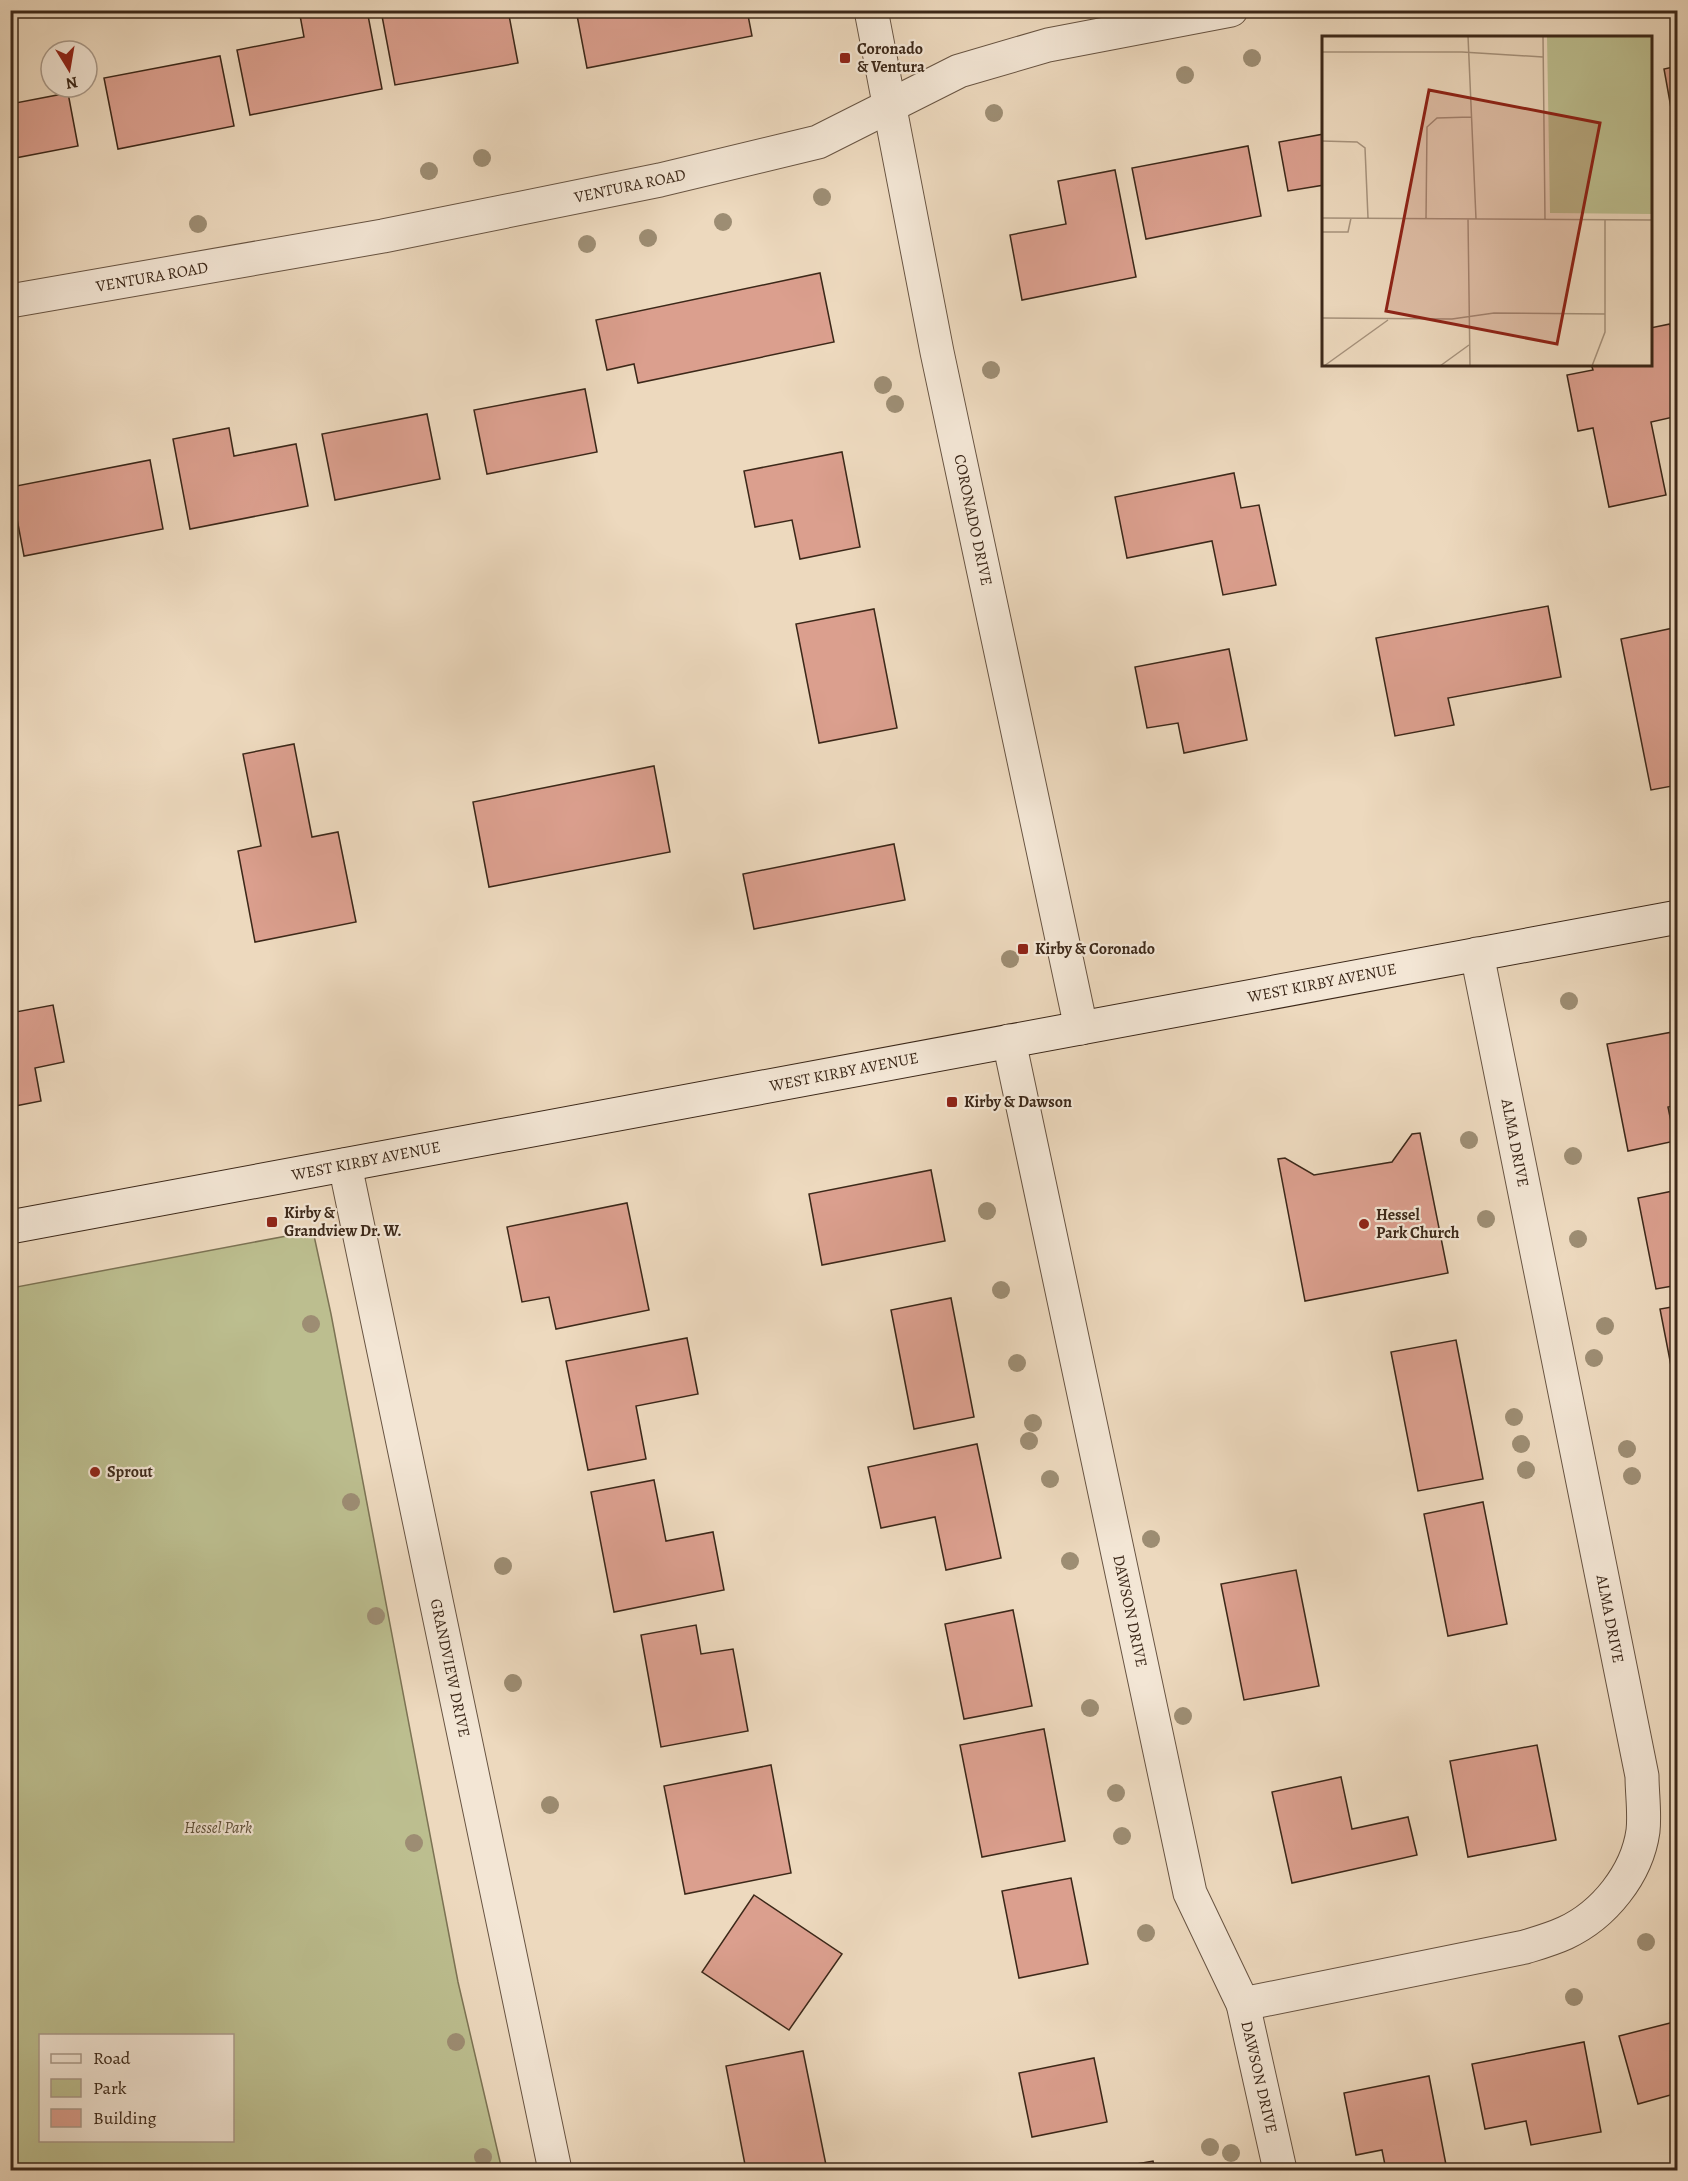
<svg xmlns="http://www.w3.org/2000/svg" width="1688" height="2181" font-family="Alegreya,serif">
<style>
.green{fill:#bcbe8f;stroke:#7c7354;stroke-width:1.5;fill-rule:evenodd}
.building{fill:#db9f8e;stroke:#3c2819;stroke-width:1.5}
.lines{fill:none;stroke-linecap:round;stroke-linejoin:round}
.minor-casing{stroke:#685442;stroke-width:35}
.secondary-casing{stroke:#3c2819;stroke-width:35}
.minor{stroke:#f3e6d5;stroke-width:33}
.secondary{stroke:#f3e6d5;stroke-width:33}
.tree{fill:#9d8d73}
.poi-dot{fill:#8f2418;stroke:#f3e6d5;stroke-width:2}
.labels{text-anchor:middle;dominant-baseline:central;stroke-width:4.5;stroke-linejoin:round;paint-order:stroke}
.poi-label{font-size:16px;font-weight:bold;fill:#3c2819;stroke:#f3e6d5;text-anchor:start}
.street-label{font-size:16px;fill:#3c2819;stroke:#f3e6d5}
.park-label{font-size:16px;font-style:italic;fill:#5c4e36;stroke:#f3e6d5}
.inset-road{fill:none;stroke:#a6927c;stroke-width:1.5}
.view{fill:#8f2418;fill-opacity:0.15;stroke:#8f2418;stroke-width:3}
.inset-edge{fill:none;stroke:#3c2819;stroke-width:3}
</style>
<rect width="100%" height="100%" fill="#edd9be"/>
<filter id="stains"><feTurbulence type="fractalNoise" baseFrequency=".00333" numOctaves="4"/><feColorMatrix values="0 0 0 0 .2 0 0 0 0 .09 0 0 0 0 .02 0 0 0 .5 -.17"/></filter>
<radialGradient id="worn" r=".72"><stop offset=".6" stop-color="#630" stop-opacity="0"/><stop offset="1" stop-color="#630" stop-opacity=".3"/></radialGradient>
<!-- green -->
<path class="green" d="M 313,1231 L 331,1314 L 458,1982 L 502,2170 L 11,2170 L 11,1288 ZM 40,2036 L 232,2036 L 232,2140 L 40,2140 Z"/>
<!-- building -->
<g class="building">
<path d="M 299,10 L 367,10 L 382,89 L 250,115 L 237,50 L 304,37 Z"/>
<path d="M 410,10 L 508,10 L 518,63 L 395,85 L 382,16 Z"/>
<path d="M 576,10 L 747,10 L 752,36 L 587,68 Z"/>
<path d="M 220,56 L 234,126 L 118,149 L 104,78 Z"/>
<path d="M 1678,66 L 1678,129 L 1675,130 L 1664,69 Z"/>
<path d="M 68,93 L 78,146 L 10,159 L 10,104 Z"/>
<path d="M 1324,134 L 1324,185 L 1288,191 L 1279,142 Z"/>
<path d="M 1248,146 L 1261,216 L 1146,239 L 1132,168 Z"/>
<path d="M 1115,170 L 1136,277 L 1022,300 L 1010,235 L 1066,224 L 1058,181 Z"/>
<path d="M 820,273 L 834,342 L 638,383 L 634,364 L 607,370 L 596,320 Z"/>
<path d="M 1670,324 L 1678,362 L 1678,416 L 1651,422 L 1666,495 L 1609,507 L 1593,428 L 1578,431 L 1567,375 L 1593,370 L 1591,364 L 1650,364 L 1650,328 Z"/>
<path d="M 585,389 L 597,452 L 487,474 L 474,410 Z"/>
<path d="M 427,414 L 440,479 L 335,500 L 322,434 Z"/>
<path d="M 229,428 L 234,456 L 296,444 L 308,506 L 190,529 L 173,439 Z"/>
<path d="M 842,452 L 860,547 L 800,559 L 792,520 L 755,527 L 744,471 Z"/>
<path d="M 150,460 L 163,529 L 24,556 L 11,487 Z"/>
<path d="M 1234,473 L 1241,508 L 1259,505 L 1276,585 L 1223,595 L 1212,541 L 1127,558 L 1115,497 Z"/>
<path d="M 1548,606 L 1561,677 L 1448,698 L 1454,725 L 1395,736 L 1376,638 Z"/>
<path d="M 874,609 L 897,728 L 819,743 L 796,624 Z"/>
<path d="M 1678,627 L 1678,785 L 1651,790 L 1621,639 Z"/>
<path d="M 1229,649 L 1247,740 L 1184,753 L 1178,723 L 1147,728 L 1135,667 Z"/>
<path d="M 294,744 L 312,837 L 338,832 L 356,922 L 255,942 L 238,851 L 261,846 L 243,754 Z"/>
<path d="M 654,766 L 670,852 L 489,887 L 473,802 Z"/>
<path d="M 894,844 L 905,900 L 754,929 L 743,874 Z"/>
<path d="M 53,1005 L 64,1062 L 35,1068 L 41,1101 L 10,1107 L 10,1013 Z"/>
<path d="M 1678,1031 L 1678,1105 L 1668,1107 L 1675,1141 L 1628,1151 L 1607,1044 Z"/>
<path d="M 1420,1133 L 1448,1273 L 1305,1301 L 1278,1159 L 1285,1158 L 1314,1175 L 1392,1162 L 1412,1134 Z"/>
<path d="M 931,1170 L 945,1241 L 822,1265 L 809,1194 Z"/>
<path d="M 1678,1190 L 1678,1285 L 1656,1289 L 1638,1198 Z"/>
<path d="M 627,1203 L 649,1310 L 556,1329 L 549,1297 L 522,1302 L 507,1227 Z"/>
<path d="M 951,1298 L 974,1417 L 914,1429 L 891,1310 Z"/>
<path d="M 1678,1306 L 1678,1370 L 1672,1371 L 1660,1309 Z"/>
<path d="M 687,1338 L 698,1394 L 636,1406 L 646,1459 L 588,1470 L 566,1361 Z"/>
<path d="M 1456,1340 L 1483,1479 L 1418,1491 L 1391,1352 Z"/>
<path d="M 977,1444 L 1001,1558 L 946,1570 L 935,1517 L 881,1528 L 868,1467 Z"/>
<path d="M 654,1480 L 666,1541 L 713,1532 L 724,1590 L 614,1612 L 591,1492 Z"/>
<path d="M 1483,1502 L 1507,1624 L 1448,1636 L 1424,1514 Z"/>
<path d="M 1296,1570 L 1319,1686 L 1244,1700 L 1221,1584 Z"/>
<path d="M 1013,1610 L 1032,1706 L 964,1719 L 945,1624 Z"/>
<path d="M 696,1625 L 701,1654 L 733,1649 L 748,1731 L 661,1747 L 641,1635 Z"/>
<path d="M 1044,1729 L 1065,1841 L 982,1857 L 960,1745 Z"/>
<path d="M 1537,1745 L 1556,1840 L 1468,1857 L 1450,1761 Z"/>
<path d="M 771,1765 L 791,1873 L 685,1894 L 664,1786 Z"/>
<path d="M 1341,1777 L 1352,1829 L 1408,1817 L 1417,1855 L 1292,1883 L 1272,1792 Z"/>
<path d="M 1071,1878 L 1088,1964 L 1019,1978 L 1002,1891 Z"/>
<path d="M 754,1895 L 842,1954 L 789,2030 L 702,1972 Z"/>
<path d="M 1678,2021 L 1678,2093 L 1638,2104 L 1619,2036 Z"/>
<path d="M 1584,2042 L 1601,2132 L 1531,2145 L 1526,2121 L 1485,2129 L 1472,2064 Z"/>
<path d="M 803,2051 L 826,2165 L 798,2170 L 746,2170 L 726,2066 Z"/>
<path d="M 1094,2058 L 1107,2122 L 1032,2137 L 1019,2073 Z"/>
<path d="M 1429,2076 L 1447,2170 L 1386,2170 L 1382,2150 L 1356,2155 L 1344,2093 Z"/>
<path d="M 1153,2161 L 1155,2170 L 1102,2170 Z"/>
</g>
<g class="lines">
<defs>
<g id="minor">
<path d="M 871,10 L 937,352 L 1081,1028"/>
<path d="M 10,301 L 383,236 L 660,180 L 818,142 L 959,71 L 1048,45 L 1231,10"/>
<path d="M 1009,1041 L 1190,1893 L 1243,2004 L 1280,2170"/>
<path d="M 345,1165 L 555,2170"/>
<path d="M 1243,2004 L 1525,1947 C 1538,1943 1552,1939 1565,1933 C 1604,1915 1637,1874 1643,1831 C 1645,1813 1642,1793 1642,1776 L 1477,954"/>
</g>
<path id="secondary" d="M 10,1227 L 1678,917"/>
</defs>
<!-- minor casing -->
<use href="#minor" class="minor-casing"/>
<!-- secondary casing -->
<use href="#secondary" class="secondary-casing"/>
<!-- minor -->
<use href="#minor" class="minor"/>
<!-- secondary -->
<use href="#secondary" class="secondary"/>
</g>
<!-- trees -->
<g class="tree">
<circle cx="1252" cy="58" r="9"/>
<circle cx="1185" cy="75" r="9"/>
<circle cx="994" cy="113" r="9"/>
<circle cx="482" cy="158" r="9"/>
<circle cx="429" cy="171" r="9"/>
<circle cx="822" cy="197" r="9"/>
<circle cx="723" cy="222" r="9"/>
<circle cx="198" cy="224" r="9"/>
<circle cx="648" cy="238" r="9"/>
<circle cx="587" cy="244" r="9"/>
<circle cx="991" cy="370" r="9"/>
<circle cx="883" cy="385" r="9"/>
<circle cx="895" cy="404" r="9"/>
<circle cx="1010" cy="959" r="9"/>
<circle cx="1569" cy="1001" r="9"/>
<circle cx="1469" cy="1140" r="9"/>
<circle cx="1573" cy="1156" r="9"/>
<circle cx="987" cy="1211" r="9"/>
<circle cx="1486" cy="1219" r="9"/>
<circle cx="1578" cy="1239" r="9"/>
<circle cx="1001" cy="1290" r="9"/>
<circle cx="311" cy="1324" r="9"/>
<circle cx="1605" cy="1326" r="9"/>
<circle cx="1594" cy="1358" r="9"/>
<circle cx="1017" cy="1363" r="9"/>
<circle cx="1514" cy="1417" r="9"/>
<circle cx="1033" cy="1423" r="9"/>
<circle cx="1029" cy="1441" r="9"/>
<circle cx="1521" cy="1444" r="9"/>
<circle cx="1627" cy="1449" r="9"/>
<circle cx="1526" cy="1470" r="9"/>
<circle cx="1632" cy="1476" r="9"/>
<circle cx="1050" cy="1479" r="9"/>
<circle cx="351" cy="1502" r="9"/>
<circle cx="1151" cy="1539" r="9"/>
<circle cx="1070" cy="1561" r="9"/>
<circle cx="503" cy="1566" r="9"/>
<circle cx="376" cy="1616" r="9"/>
<circle cx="513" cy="1683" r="9"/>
<circle cx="1090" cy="1708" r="9"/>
<circle cx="1183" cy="1716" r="9"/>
<circle cx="1116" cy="1793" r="9"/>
<circle cx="550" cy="1805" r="9"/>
<circle cx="1122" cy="1836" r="9"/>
<circle cx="414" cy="1843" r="9"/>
<circle cx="1146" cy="1933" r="9"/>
<circle cx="1646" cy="1942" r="9"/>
<circle cx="1574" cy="1997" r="9"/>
<circle cx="456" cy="2042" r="9"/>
<circle cx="1210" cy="2147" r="9"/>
<circle cx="1231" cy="2153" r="9"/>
<circle cx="483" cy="2157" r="9"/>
</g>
<!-- markers -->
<g class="poi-dot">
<rect x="839" y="52" width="12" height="12" rx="3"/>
<rect x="1017" y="943" width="12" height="12" rx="3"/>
<rect x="946" y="1096" width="12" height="12" rx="3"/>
<rect x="266" y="1216" width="12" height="12" rx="3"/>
<circle cx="1364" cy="1224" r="6"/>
<circle cx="95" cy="1472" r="6"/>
</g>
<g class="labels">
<!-- poi labels -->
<g class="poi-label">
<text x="857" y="49">Coronado<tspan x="857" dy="18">&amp; Ventura</tspan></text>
<text x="1035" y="949">Kirby &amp; Coronado</text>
<text x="964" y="1102">Kirby &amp; Dawson</text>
<text x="284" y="1213">Kirby &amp;<tspan x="284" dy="18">Grandview Dr. W.</tspan></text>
<text x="1376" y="1215">Hessel<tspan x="1376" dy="18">Park Church</tspan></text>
<text x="107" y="1472">Sprout</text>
</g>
<!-- street labels -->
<g class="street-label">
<text transform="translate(630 186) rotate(-12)">VENTURA ROAD</text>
<text transform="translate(152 277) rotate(-10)">VENTURA ROAD</text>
<text transform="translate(973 520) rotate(78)">CORONADO DRIVE</text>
<text transform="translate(1322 983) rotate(-11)">WEST KIRBY AVENUE</text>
<text transform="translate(844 1072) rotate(-11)">WEST KIRBY AVENUE</text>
<text transform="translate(1515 1143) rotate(79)">ALMA DRIVE</text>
<text transform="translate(366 1161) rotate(-11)">WEST KIRBY AVENUE</text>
<text transform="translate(1130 1611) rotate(78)">DAWSON DRIVE</text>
<text transform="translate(1610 1619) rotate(79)">ALMA DRIVE</text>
<text transform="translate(450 1668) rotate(78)">GRANDVIEW DRIVE</text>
<text transform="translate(1259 2077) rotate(77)">DAWSON DRIVE</text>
</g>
<!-- park labels -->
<g class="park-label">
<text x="218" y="1828">Hessel Park</text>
</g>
</g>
<!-- overview -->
<g transform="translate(1322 36)">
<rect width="330" height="330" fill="#edd9be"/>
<path d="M 225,0 L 330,0 L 330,178 L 228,177 Z" fill="#bcbe8f"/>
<path class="inset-road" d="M 146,0 L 154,183M 221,0 L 223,183M 0,16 L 140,16 L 221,21M 0,105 L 35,106 L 43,112 L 46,182M 0,182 L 330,184M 104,183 L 105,91 L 115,82 L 149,81M 146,183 L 148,330M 0,196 L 26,196 L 29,182M 0,282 L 130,283 L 172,277 L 283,278M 2,330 L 66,284M 118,330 L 147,309M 270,330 L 283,296 L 283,184"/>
<path class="view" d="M 107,54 L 278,87 L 235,308 L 64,275 Z"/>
<rect width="330" height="330" class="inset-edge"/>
</g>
<!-- margin -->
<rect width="1688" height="2181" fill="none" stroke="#edd9be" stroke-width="36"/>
<rect x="12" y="12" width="1664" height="2157" fill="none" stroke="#3c2819" stroke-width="3"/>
<rect x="18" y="18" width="1652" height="2145" fill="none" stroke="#3c2819" stroke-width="1.5"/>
<!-- legend -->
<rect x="39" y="2034" width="195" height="108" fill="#f3e6d5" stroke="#aa9a8a" stroke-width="1.5"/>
<rect x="51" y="2054" width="30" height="9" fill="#f3e6d5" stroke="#aa9a8a" stroke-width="1.5"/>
<text x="93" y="2064" font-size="18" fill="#3c2819">Road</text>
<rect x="51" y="2079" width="30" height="18" fill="#bcbe8f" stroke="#aa9a8a" stroke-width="1.5"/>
<text x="93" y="2094" font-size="18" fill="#3c2819">Park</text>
<rect x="51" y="2109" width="30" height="18" fill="#db9f8e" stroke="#aa9a8a" stroke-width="1.5"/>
<text x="93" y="2124" font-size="18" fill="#3c2819">Building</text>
<!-- north arrow -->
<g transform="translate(69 69) rotate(169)"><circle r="28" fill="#f3e6d5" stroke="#aa9a8a" stroke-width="1.5"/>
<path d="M0-4.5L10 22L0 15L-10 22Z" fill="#8f2418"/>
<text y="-9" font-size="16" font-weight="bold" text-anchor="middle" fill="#3c2819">N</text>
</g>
<rect width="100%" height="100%" filter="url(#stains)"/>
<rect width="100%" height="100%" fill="url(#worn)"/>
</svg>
